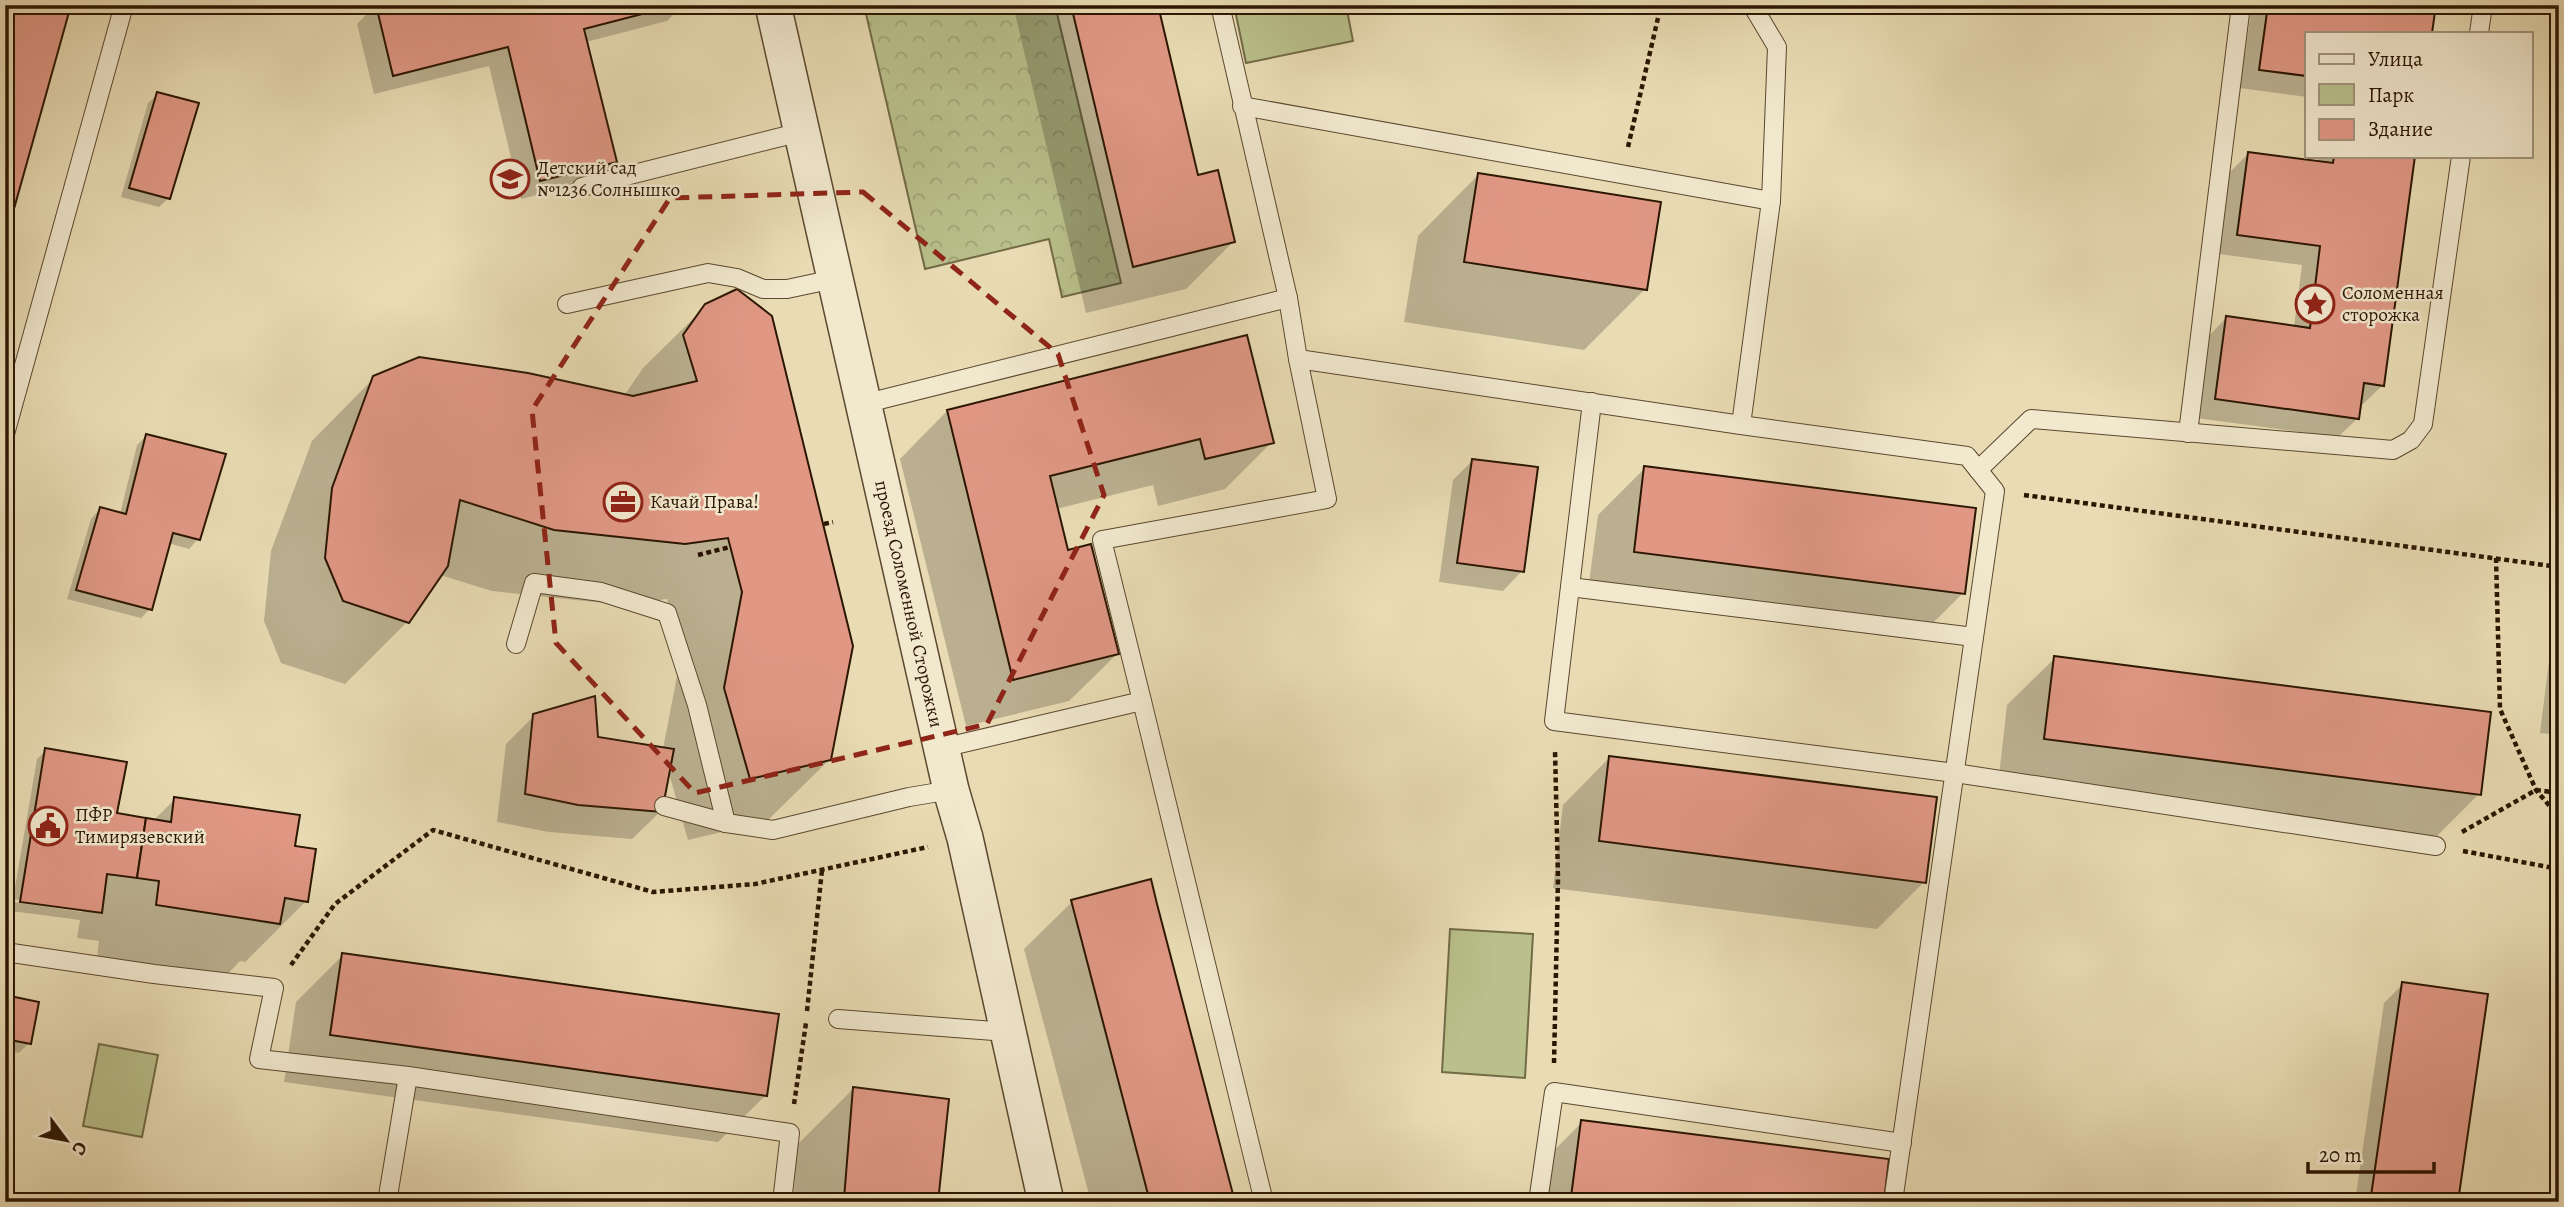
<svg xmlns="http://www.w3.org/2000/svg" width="2564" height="1207" font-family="Alegreya,serif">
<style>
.forest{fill:url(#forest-crowns);stroke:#726b46;stroke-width:2}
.park{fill:#b9c08b;stroke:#726b46;stroke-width:2}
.shadow{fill:#0003}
.building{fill:#e09885;stroke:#2c1602;stroke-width:2}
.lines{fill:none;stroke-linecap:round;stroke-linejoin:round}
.lane-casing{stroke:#5b482e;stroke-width:20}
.street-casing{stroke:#5b482e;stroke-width:38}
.path{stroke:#2c1602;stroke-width:4.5;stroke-dasharray:5 3.5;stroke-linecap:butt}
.lane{stroke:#f1e8ce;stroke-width:18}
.street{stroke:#f1e8ce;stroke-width:35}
.marked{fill:none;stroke:#8f2418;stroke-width:5;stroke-dasharray:14 9;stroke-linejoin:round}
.labels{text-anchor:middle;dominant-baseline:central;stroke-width:5;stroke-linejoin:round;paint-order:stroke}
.poi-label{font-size:19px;fill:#2c1602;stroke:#f1e8ce;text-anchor:start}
.street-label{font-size:19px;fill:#2c1602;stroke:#f1e8ce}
</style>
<defs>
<pattern id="forest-crowns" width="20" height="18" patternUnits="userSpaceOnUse" patternTransform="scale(1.75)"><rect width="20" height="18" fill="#b9c08b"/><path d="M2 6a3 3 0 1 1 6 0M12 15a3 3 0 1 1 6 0" fill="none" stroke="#9fa476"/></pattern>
</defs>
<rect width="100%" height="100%" fill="#e9dcb4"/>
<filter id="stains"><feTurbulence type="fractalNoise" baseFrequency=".00286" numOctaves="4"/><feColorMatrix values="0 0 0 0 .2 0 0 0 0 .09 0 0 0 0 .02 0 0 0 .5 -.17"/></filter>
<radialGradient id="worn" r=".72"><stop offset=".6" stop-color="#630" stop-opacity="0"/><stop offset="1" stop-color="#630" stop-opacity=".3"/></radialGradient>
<!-- forest -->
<path class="forest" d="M 864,5 L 1055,5 L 1121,283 L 1062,297 L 1049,239 L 925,269 Z"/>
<!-- park -->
<g class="park">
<path d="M 1234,5 L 1346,5 L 1353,41 L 1246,63 Z"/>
<path d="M 1450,929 L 1533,934 L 1525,1078 L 1442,1072 Z"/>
<path d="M 99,1044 L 158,1055 L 142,1137 L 83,1126 Z"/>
</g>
<!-- shadow -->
<g class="shadow">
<path d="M 376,5 L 683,5 L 667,21 L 586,42 L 615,161 L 595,181 L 521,199 L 489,66 L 374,94 L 357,24 Z"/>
<path d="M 1013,5 L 1156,5 L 1197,177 L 1233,242 L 1186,289 L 1086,313 Z"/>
<path d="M 2258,5 L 2375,6 L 2434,5 L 2430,33 L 2307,33 L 2307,97 L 2240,88 L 2251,12 Z"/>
<path d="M 158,94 L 169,198 L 159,207 L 121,197 L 148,103 Z"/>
<path d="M 2249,153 L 2317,163 L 2318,156 L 2413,156 L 2383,385 L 2363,404 L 2359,404 L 2358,418 L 2338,437 L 2196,418 L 2207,338 L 2226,318 L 2294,327 L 2302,265 L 2219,254 L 2229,173 Z"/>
<path d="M 1478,175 L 1645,289 L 1584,350 L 1404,322 L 1418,236 Z"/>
<path d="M 706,306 L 830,759 L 767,821 L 688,840 L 668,770 L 661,811 L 632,839 L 549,832 L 497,822 L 506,744 L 534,716 L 597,738 L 663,749 L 681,655 L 667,599 L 622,605 L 492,591 L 440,575 L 407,622 L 345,684 L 281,663 L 264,621 L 271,551 L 312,441 L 374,378 L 624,396 L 643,368 Z"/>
<path d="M 947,411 L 1272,442 L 1225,489 L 1158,506 L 1153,485 L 1056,509 L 1067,552 L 1117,654 L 1069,701 L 966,726 L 900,459 Z"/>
<path d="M 146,436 L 198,539 L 189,549 L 168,543 L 150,609 L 141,618 L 67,599 L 91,519 L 100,509 L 120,514 L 137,445 Z"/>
<path d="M 1473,460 L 1522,571 L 1503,591 L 1439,582 L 1453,480 Z"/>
<path d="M 1645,468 L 1963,593 L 1916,640 L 1587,598 L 1598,515 Z"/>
<path d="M 2559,644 L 2559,735 L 2540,733 L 2550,653 Z"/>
<path d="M 2055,658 L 2479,794 L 2432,841 L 1998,785 L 2007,705 Z"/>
<path d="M 46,750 L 115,814 L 153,821 L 175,799 L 293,847 L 306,901 L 245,962 L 240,961 L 218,984 L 96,966 L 99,941 L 77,938 L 80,920 L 11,911 L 13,902 L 82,912 L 82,908 L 13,899 L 37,759 Z"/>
<path d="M 1610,757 L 1924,882 L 1877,929 L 1553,888 L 1563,805 Z"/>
<path d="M 1072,902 L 1234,1202 L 1091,1202 L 1024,949 Z"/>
<path d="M 343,955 L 766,1095 L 718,1142 L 284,1082 L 296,1002 Z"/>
<path d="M 2403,984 L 2457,1202 L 2355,1202 L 2384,1003 Z"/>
<path d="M 5,997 L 29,1043 L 19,1053 L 5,1050 Z"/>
<path d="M 853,1089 L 936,1202 L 793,1202 L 797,1145 Z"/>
<path d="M 1582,1122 L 1882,1202 L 1531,1202 L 1535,1170 Z"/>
</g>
<!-- building -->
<g class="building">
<path d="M 5,5 L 71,5 L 5,241 Z"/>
<path d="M 376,5 L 677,5 L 584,29 L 617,162 L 540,181 L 508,47 L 393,76 Z"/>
<path d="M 1071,5 L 1158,5 L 1198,175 L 1218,170 L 1235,242 L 1133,267 Z"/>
<path d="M 2268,5 L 2391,7 L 2436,5 L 2432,33 L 2307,33 L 2307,76 L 2259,70 Z"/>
<path d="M 157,92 L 199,103 L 170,199 L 129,188 Z"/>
<path d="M 2248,152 L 2333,163 L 2334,156 L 2415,156 L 2384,386 L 2364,383 L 2359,419 L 2215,399 L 2226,316 L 2310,328 L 2320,246 L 2237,235 Z"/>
<path d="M 1478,173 L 1661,202 L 1647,290 L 1464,262 Z"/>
<path d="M 737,289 L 772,316 L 853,646 L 831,760 L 750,779 L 724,688 L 742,592 L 728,538 L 685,544 L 554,530 L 460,500 L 448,566 L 409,623 L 343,601 L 325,558 L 332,488 L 373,376 L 419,357 L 528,373 L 633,396 L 697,381 L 683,335 L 705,304 Z"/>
<path d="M 1247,335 L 1274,443 L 1205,459 L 1200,439 L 1050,476 L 1068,550 L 1091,544 L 1119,654 L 1013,680 L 947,410 Z"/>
<path d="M 146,434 L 226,454 L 200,540 L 173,533 L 152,610 L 76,590 L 100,507 L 126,514 Z"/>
<path d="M 1472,459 L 1538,467 L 1524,572 L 1457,563 Z"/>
<path d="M 1644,466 L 1976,508 L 1965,594 L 1634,552 Z"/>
<path d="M 2054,656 L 2491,712 L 2481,795 L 2044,739 Z"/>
<path d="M 595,696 L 598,737 L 674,749 L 662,812 L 578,805 L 525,794 L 533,714 Z"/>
<path d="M 45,748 L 127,762 L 117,813 L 146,818 L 137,878 L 107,874 L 102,913 L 20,902 Z"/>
<path d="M 1609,756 L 1937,797 L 1926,883 L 1599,841 Z"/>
<path d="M 174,797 L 300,815 L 295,846 L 316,849 L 308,902 L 285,898 L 280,924 L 156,905 L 159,881 L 137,878 L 146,818 L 171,822 Z"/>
<path d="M 1151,879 L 1157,904 L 1235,1202 L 1150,1202 L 1071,900 Z"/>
<path d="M 342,953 L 779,1014 L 767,1096 L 330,1035 Z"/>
<path d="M 2402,982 L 2488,994 L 2458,1202 L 2412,1202 L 2371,1196 Z"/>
<path d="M 5,995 L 39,1002 L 31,1044 L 5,1039 Z"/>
<path d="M 853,1087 L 949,1099 L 938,1202 L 877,1202 L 844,1199 Z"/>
<path d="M 1581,1120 L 1889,1159 L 1884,1202 L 1605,1202 L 1571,1197 Z"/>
</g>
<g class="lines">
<defs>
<g id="lane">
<path d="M 1752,5 L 1777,47 L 1771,201"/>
<path d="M 2479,33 L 2483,5"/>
<path d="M 1242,106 L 1771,201 L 1741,425"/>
<path d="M 582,187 L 801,132"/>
<path d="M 567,304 L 708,273 L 737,278 L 763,289 L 787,289 L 834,279"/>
<path d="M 1298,359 L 1741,425 L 1967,456 L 1995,491 L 1893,1202"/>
<path d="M 1592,402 L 1554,721 L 1955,773 L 2436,846"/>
<path d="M 863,404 L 1288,298 L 1220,5"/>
<path d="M 2188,433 L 2241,5"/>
<path d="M 5,434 L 124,5"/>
<path d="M 1978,470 L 2031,419 L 2393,450 L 2411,440 L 2423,424 L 2461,156"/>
<path d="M 1570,587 L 1974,637"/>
<path d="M 516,644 L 534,583 L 601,592 L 667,613 L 697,705 L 726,823 L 773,830 L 909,797 L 951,790"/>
<path d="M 1142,701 L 1264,1202"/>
<path d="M 942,748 L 1142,701 L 1102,540 L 1327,499 L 1298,359 L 1288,298"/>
<path d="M 664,806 L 726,823"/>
<path d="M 5,952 L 154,974 L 274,988 L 259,1059 L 408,1076 L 790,1133 L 782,1202"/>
<path d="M 838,1019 L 1007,1032"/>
<path d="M 387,1202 L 408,1076"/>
<path d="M 1538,1202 L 1554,1092 L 1902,1143"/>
</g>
<g id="street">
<path id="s1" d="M 773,5 L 951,790 L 965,838 L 1046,1202"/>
</g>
</defs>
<!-- lane casing -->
<use href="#lane" class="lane-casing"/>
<!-- street casing -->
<use href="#street" class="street-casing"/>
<!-- path -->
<g class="path">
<path d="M 1628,147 L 1661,5"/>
<path d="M 2024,495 L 2559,567"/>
<path d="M 824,524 L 833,522"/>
<path d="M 698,555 L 730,547"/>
<path d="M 2496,558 L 2500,709 L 2536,790 L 2559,817"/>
<path d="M 2462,832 L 2536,790 L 2559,793"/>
<path d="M 2463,851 L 2559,869"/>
<path d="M 291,965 L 335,904 L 433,830 L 653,892 L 755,884 L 928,847"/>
<path d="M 807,1011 L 822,870"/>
<path d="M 1554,1063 L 1558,878 L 1555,750"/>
<path d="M 794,1104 L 806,1023"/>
</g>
<!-- lane -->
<use href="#lane" class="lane"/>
<!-- street -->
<use href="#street" class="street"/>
</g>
<!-- marked area -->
<path class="marked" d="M 863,192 L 1058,354 L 1104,495 L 987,724 L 695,793 L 556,643 L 532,410 L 670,198 Z"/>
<!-- icons -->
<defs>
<symbol id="school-ring" viewBox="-11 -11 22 22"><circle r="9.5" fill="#f1e8ce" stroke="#8f2418" stroke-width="1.5"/><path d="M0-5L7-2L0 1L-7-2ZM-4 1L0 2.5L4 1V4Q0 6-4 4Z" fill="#8f2418"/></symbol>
<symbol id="sight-ring" viewBox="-11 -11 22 22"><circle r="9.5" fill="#f1e8ce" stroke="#8f2418" stroke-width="1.5"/><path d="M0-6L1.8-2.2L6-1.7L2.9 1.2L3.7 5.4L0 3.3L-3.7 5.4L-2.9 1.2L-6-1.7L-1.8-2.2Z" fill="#8f2418"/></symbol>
<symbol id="office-ring" viewBox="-11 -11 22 22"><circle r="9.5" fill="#f1e8ce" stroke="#8f2418" stroke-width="1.5"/><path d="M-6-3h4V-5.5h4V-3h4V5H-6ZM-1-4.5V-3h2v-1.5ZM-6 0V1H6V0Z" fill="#8f2418"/></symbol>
<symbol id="civic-ring" viewBox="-11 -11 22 22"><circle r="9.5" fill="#f1e8ce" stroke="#8f2418" stroke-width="1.5"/><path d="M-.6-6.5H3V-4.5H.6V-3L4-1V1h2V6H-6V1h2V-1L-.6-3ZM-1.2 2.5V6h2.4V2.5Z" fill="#8f2418"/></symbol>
</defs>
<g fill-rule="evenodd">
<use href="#school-ring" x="488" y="157" width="44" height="44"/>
<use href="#sight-ring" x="2293" y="282" width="44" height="44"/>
<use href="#office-ring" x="601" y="480" width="44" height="44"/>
<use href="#civic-ring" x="26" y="804" width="44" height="44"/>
</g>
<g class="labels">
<!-- poi labels -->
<g class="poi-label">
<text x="537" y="168">Детский сад<tspan x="537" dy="22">№1236 Солнышко</tspan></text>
<text x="2342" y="293">Соломенная<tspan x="2342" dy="22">сторожка</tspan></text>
<text x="650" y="502">Качай Права!</text>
<text x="75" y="815">ПФР<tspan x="75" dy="22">Тимирязевский</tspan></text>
</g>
<!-- street labels -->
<g class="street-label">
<text stroke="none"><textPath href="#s1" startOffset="614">проезд Соломенной Сторожки</textPath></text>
</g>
</g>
<!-- margin -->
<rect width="2564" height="1207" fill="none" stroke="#e9dcb4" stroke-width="28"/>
<rect x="7" y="7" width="2550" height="1193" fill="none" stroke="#2c1602" stroke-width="3.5"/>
<rect x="14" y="14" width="2536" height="1179" fill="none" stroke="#2c1602" stroke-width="2"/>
<!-- legend -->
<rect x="2305" y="32" width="228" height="126" fill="#f1e8ce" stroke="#a2947c" stroke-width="2"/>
<rect x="2319" y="54" width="35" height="10" fill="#f1e8ce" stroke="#a2947c" stroke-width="2"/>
<text x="2368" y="66" font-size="21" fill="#2c1602">Улица</text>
<rect x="2319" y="84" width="35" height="21" fill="#b9c08b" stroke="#a2947c" stroke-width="2"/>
<text x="2368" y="102" font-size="21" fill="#2c1602">Парк</text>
<rect x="2319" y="119" width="35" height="21" fill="#e09885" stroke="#a2947c" stroke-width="2"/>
<text x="2368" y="136" font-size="21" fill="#2c1602">Здание</text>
<!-- north arrow -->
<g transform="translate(66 1140) rotate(122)" stroke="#f1e8ce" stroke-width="5" paint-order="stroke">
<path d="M0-5L12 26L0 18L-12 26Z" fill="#2c1602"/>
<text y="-10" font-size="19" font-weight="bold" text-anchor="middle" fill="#2c1602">С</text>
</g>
<!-- scale -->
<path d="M2308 1162v10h126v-10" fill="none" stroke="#2c1602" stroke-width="3.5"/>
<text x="2319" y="1162" font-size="21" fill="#2c1602" stroke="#f1e8ce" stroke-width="5" paint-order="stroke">20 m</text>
<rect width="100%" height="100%" filter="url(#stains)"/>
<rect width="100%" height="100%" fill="url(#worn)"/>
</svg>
